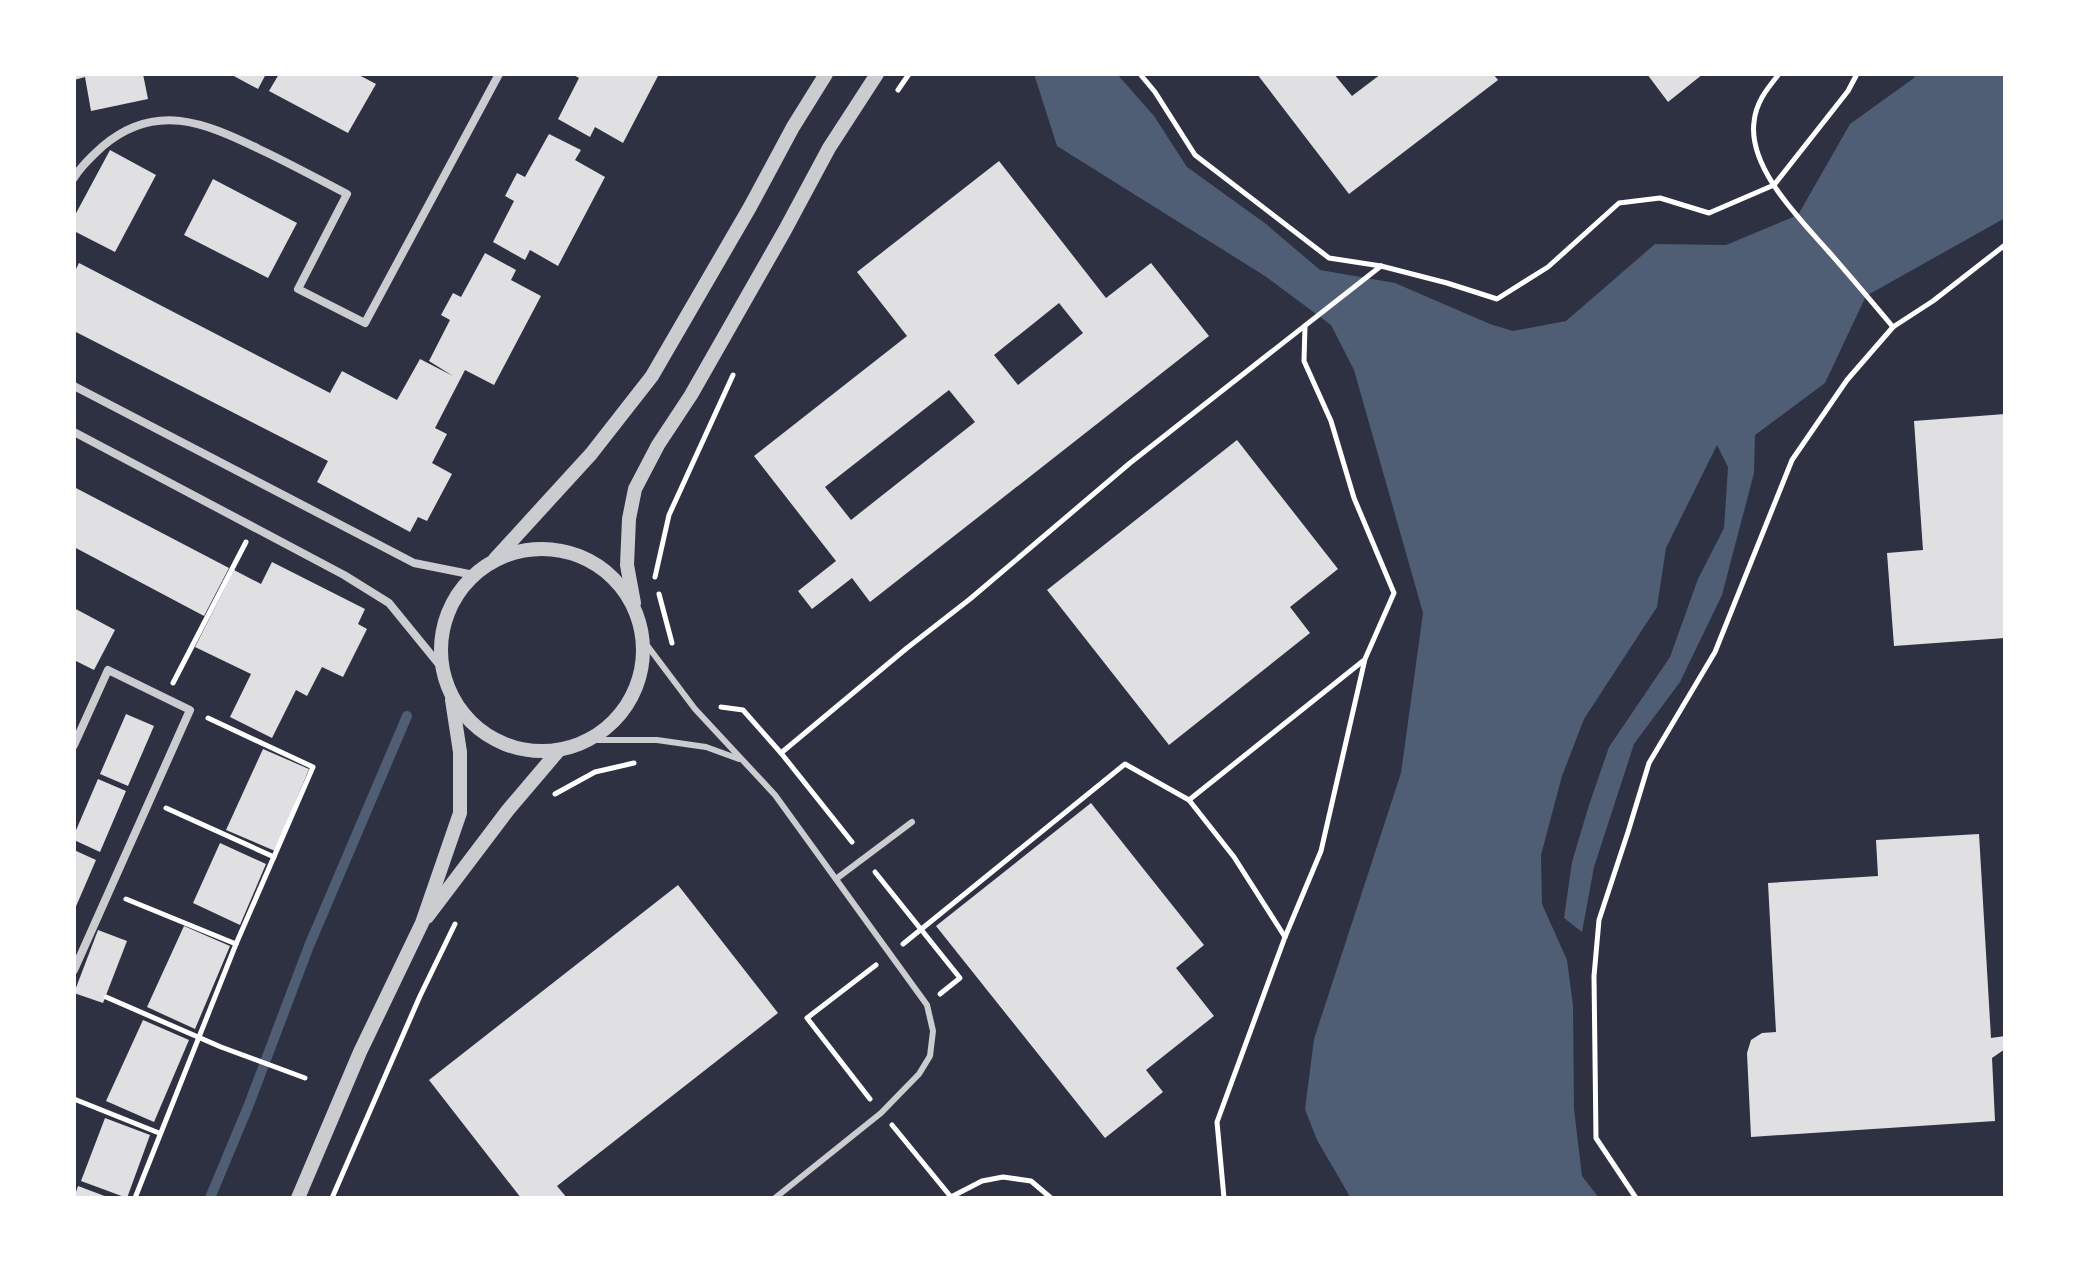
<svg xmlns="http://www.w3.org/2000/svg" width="2079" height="1272" font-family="'Archivo Narrow',sans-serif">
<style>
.water{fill:#4f5d75}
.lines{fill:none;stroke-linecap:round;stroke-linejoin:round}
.stream{stroke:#4f5d75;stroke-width:10}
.building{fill:#e0e0e3;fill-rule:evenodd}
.path{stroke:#fff;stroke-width:5}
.service{stroke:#caccd0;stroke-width:6}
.minor{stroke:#caccd0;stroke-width:8}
.tertiary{stroke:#caccd0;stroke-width:14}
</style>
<rect width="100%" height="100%" fill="#2d3142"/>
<!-- water -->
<path class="water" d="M 1034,74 L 1117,74 L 1154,116 L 1187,167 L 1266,224 L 1320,270 L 1395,283 L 1490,324 L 1513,331 L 1566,321 L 1655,244 L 1726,245 L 1798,215 L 1850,124 L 1914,78 L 1915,74 L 2005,74 L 2005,218 L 1866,296 L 1825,383 L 1755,435 L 1754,473 L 1722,595 L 1680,682 L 1634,744 L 1594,867 L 1582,932 L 1564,918 L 1572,862 L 1589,805 L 1609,747 L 1670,657 L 1698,579 L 1724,528 L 1728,467 L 1717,445 L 1666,548 L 1657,607 L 1584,719 L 1562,776 L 1541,855 L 1542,904 L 1567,960 L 1573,1005 L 1574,1109 L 1582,1176 L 1599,1198 L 1348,1198 L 1349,1195 L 1317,1140 L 1305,1109 L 1314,1039 L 1401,773 L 1423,613 L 1354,370 L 1331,325 L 1265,276 L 1057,146 Z"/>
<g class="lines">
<!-- stream -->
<path class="stream" d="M 210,1198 L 248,1107 L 309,946 L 407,716"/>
</g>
<!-- building -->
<g class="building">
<path d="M 74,74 L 143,74 L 148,99 L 91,111 L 85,77 L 74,80 Z"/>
<path d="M 230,74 L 266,74 L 258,89 Z"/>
<path d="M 279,74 L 357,74 L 376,84 L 348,133 L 269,91 Z"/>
<path d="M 572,74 L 659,74 L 623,143 L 595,127 L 590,137 L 558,119 L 579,78 Z"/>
<path d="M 1257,74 L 1334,74 L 1352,96 L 1381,74 L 1493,74 L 1498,80 L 1349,194 Z"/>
<path d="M 1647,74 L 1703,74 L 1668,102 Z"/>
<path d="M 549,134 L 581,150 L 575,160 L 605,177 L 558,266 L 530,250 L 525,260 L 493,242 L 514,201 L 505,196 L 517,173 L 525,177 Z"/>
<path d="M 110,150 L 156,175 L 115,252 L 74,231 L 74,217 Z"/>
<path d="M 999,161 L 1106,298 L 1151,263 L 1209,336 L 870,602 L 852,578 L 812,609 L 798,591 L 836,561 L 754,456 L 907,336 L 857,272 ZM 1059,303 L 1083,333 L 1018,385 L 994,355 ZM 949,390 L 975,422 L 851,520 L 825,487 Z"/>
<path d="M 213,179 L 297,223 L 268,278 L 184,235 Z"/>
<path d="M 485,253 L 516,270 L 511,280 L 541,296 L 494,385 L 465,370 L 435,428 L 447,434 L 432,463 L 452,474 L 427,521 L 418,517 L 410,532 L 317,482 L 328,461 L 74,331 L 74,273 L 79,263 L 330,393 L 342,371 L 397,400 L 420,359 L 453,376 L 429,361 L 450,320 L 441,315 L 453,293 L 461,297 Z"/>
<path d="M 2005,414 L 2005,638 L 1894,646 L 1887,553 L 1923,550 L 1914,421 Z"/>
<path d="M 1237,440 L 1338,569 L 1290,607 L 1310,633 L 1169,745 L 1047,590 Z"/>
<path d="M 74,487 L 229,568 L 204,616 L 74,547 Z"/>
<path d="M 272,562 L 365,609 L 358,624 L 367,629 L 343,677 L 322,667 L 307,696 L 296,690 L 272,738 L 230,717 L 251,674 L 195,647 L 234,570 L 261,584 Z"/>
<path d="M 74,608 L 115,630 L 94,670 L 74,660 Z"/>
<path d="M 126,714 L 154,726 L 128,786 L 100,774 Z"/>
<path d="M 263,749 L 309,769 L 275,851 L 226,830 Z"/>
<path d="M 98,779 L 126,791 L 100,852 L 74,840 L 74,835 Z"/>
<path d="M 1091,803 L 1204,945 L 1176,968 L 1214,1016 L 1146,1070 L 1163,1092 L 1105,1138 L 936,926 Z"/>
<path d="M 1979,834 L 1991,1038 L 2005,1036 L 2005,1049 L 1992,1058 L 1995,1121 L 1751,1137 L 1747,1053 L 1751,1040 L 1762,1033 L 1776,1032 L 1768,883 L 1878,876 L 1876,840 Z"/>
<path d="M 220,843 L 266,864 L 240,925 L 193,903 Z"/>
<path d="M 74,850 L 96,860 L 74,911 Z"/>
<path d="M 678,885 L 778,1013 L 557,1186 L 567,1198 L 521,1198 L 429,1080 Z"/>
<path d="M 184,926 L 230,946 L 195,1029 L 147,1007 Z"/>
<path d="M 98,930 L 127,941 L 103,1003 L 74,993 Z"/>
<path d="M 143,1020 L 189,1040 L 154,1122 L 106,1101 Z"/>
<path d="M 105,1118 L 150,1135 L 127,1198 L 81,1181 Z"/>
<path d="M 78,1186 L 110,1198 L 74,1198 Z"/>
</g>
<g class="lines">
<!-- path -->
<g class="path">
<path d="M 1140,74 L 1155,92 L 1195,155 L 1329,258 L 1381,266 L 1447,283 L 1497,299 L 1548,267 L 1619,203 L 1660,198 L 1709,213 L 1774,185 L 1848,91 L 1857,74"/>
<path d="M 1779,74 C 1767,89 1756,102 1754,122 C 1748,169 1801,220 1829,252 C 1851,277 1872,302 1893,327"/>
<path d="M 898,90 L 909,74"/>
<path d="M 655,577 L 669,515 L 733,375"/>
<path d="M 659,594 L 672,643"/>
<path d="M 173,683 L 246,542"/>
<path d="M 721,707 L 743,710 L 781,753 L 852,842"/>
<path d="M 781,753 L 907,648 L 970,599 L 1130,463 L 1381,266"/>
<path d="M 555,794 L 595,772 L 634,763"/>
<path d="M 1189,800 L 1363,661"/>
<path d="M 166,808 L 274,857"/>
<path d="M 875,872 L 960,978 L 940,994"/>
<path d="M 126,899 L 236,944"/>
<path d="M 903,944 L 1125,764 L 1189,800 L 1234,857 L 1285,937"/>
<path d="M 106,997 L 221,1047 L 305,1078"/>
<path d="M 74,1099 L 159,1133"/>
<path d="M 870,1099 L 807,1018 L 876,965"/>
<path d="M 892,1125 L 951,1197 L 982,1181 L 1003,1177 L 1031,1181 L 1051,1198"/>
<path d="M 135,1198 L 236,944 L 313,767 L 208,718"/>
<path d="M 332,1198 L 420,996 L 455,924"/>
<path d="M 1224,1198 L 1217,1122 L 1285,937 L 1321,851 L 1365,659 L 1394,593 L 1354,498 L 1331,421 L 1304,361 L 1305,326"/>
<path d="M 1636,1198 L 1596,1138 L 1594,976 L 1599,920 L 1628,832 L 1649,763 L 1715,652 L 1792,460 L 1847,380 L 1893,327 L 1933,301 L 2005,245"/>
</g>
<!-- service -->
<g class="service">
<path d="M 643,640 L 695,709 L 775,795 L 927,1005 L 933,1031 L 930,1056 L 919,1074 L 881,1113 L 775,1198"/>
<path d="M 588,740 L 657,740 L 706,747 L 739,759"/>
<path d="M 836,879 L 912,822"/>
</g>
<!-- minor -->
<g class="minor">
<path d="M 74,178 C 81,166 92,156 103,146 C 155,102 204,122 259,149 C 289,163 318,179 347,194 L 298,289 L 365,323 L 499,74"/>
<path d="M 74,386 L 414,563 L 474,575"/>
<path d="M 74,432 L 344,575 L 389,603 L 442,668"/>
<path d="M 74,745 L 108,670 L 190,710 L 74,970"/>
</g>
<!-- tertiary -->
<g class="tertiary">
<circle cx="542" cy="650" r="101"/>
<path d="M 495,559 L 591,454 L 652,376 L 750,207 L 793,127 L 826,74"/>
<path d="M 634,603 L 627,565 L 629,519 L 635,489 L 658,445 L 691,395 L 785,230 L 829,148 L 877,74"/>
<path d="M 427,917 L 508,810 L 559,750"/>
<path d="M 298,1198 L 360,1052 L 422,923 L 460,813 L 460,752 L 452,700"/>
</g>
</g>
<!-- border -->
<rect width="2079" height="1272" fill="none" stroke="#ffffff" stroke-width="152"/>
</svg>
